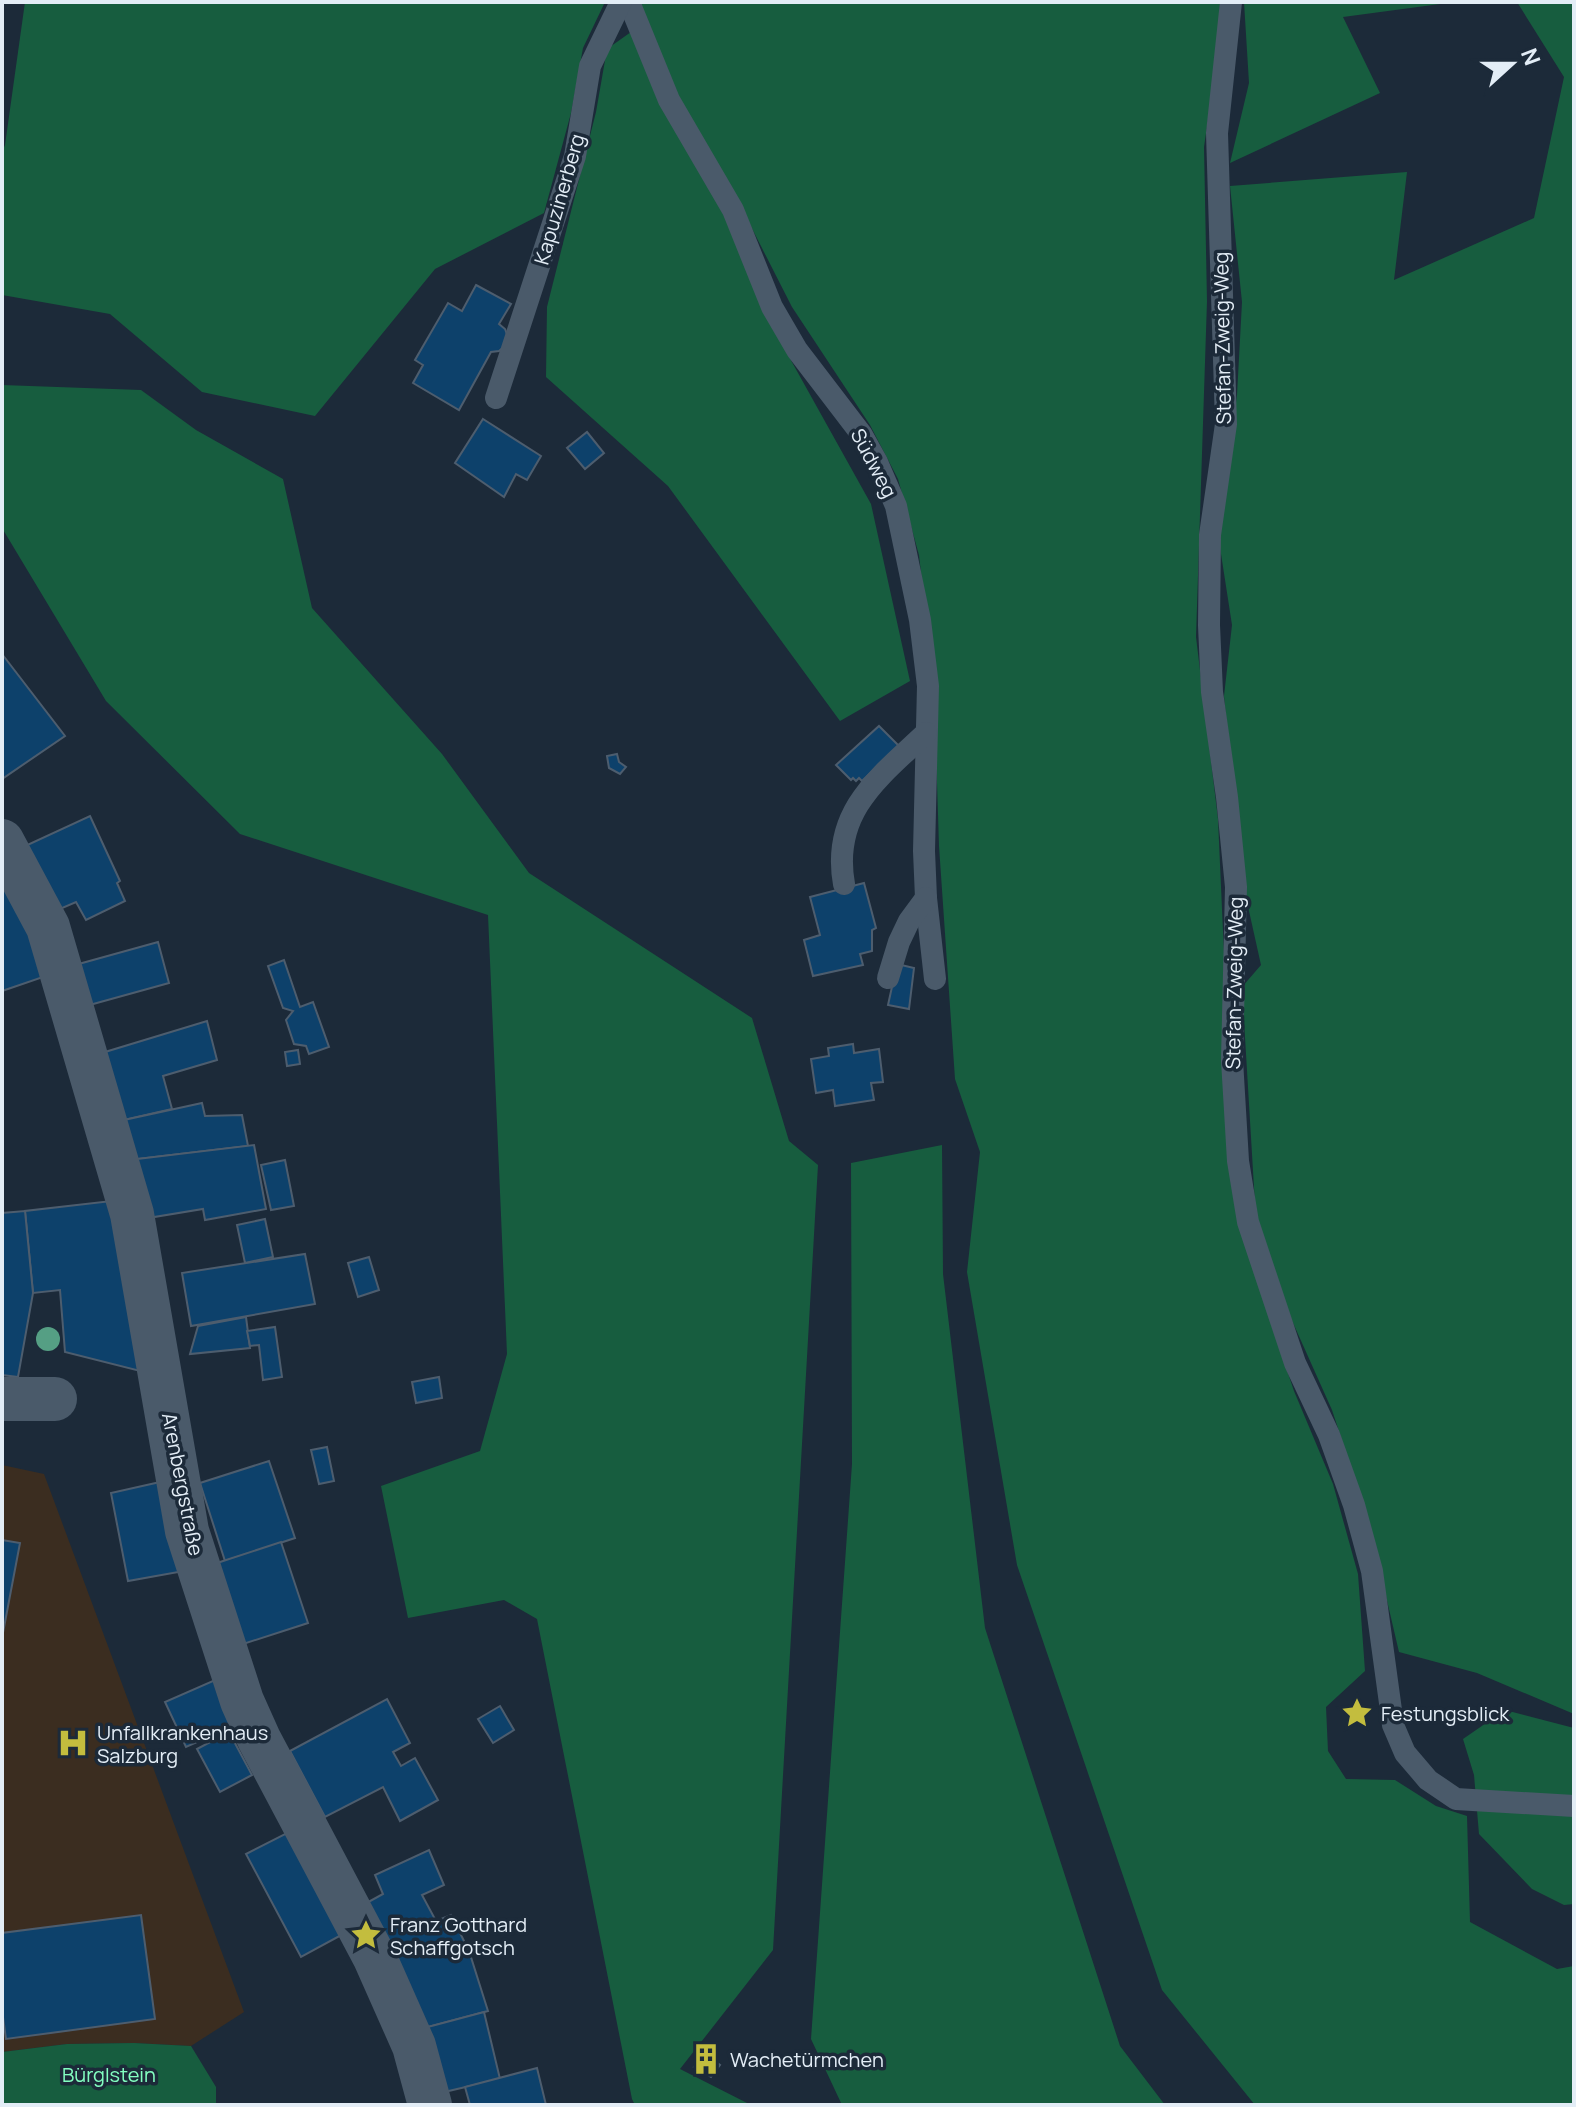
<svg xmlns="http://www.w3.org/2000/svg" width="1576" height="2107" font-family="Manrope,sans-serif">
<style>
.medical{fill:#3b2d20}
.green{fill:#175d3f}
.building{fill:#0d416b;stroke:#4d5d6e;stroke-width:2}
.lines{fill:none;stroke-linecap:round;stroke-linejoin:round}
.lane{stroke:#4a5a6a;stroke-width:22}
.street{stroke:#4a5a6a;stroke-width:44}
.tree{fill:#559f84}
.labels{text-anchor:middle;dominant-baseline:central;stroke-width:7;stroke-linejoin:round;paint-order:stroke}
.street-label{font-size:20px;fill:#e3edf6;stroke:#1c2a39}
.poi-label{font-size:20px;fill:#e3edf6;stroke:#1c2a39;text-anchor:start}
.park-label{font-size:20px;fill:#83ffc1;stroke:#1c2a39}
</style>
<rect width="100%" height="100%" fill="#1c2a39"/>
<!-- medical -->
<path class="medical" d="M 2,1465 L 44,1474 L 244,2012 L 191,2046 L 134,2043 L 67,2044 L 2,2052 Z"/>
<!-- green -->
<g class="green">
<path d="M 25,2 L 605,2 L 583,48 L 571,113 L 544,213 L 435,269 L 315,416 L 202,392 L 110,314 L 2,295 L 2,152 L 5,145 Z"/>
<path d="M 639,2 L 1220,2 L 1218,49 L 1204,147 L 1207,301 L 1196,637 L 1218,819 L 1224,954 L 1262,1296 L 1294,1391 L 1333,1484 L 1358,1574 L 1365,1671 L 1326,1707 L 1328,1751 L 1346,1779 L 1395,1780 L 1436,1806 L 1467,1816 L 1470,1922 L 1557,1969 L 1574,1966 L 1574,2105 L 1255,2105 L 1162,1990 L 1017,1565 L 967,1272 L 980,1152 L 955,1079 L 939,846 L 934,687 L 919,555 L 898,479 L 870,425 L 792,307 L 739,203 L 673,87 Z"/>
<path d="M 1244,2 L 1455,2 L 1343,17 L 1380,93 L 1230,163 L 1249,83 Z"/>
<path d="M 1517,2 L 1574,2 L 1574,1714 L 1477,1673 L 1399,1652 L 1368,1519 L 1332,1410 L 1281,1296 L 1256,1221 L 1242,987 L 1261,965 L 1241,875 L 1224,696 L 1232,625 L 1219,541 L 1237,395 L 1242,302 L 1230,186 L 1407,172 L 1394,280 L 1534,218 L 1564,77 Z"/>
<path d="M 631,32 L 722,204 L 788,355 L 871,504 L 910,681 L 840,721 L 668,486 L 546,377 L 547,307 L 596,112 L 607,49 Z"/>
<path d="M 2,385 L 141,390 L 196,430 L 283,479 L 312,608 L 442,754 L 529,873 L 752,1018 L 789,1141 L 818,1165 L 773,1950 L 680,2069 L 751,2105 L 635,2105 L 632,2099 L 537,1619 L 504,1600 L 408,1618 L 381,1486 L 480,1451 L 507,1354 L 488,915 L 240,834 L 106,701 L 2,528 Z"/>
<path d="M 942,1145 L 943,1274 L 985,1628 L 1120,2046 L 1165,2105 L 842,2105 L 811,2039 L 852,1464 L 851,1163 Z"/>
<path d="M 1505,1710 L 1574,1728 L 1574,1904 L 1564,1905 L 1532,1889 L 1479,1834 L 1474,1775 L 1463,1739 Z"/>
<path d="M 134,2043 L 191,2046 L 216,2087 L 216,2105 L 2,2105 L 2,2052 L 67,2044 Z"/>
</g>
<!-- building -->
<g class="building">
<path d="M 476,285 L 511,304 L 499,324 L 505,329 L 508,337 L 505,346 L 499,351 L 491,352 L 459,410 L 413,383 L 423,365 L 415,360 L 448,303 L 462,311 Z"/>
<path d="M 483,419 L 541,456 L 527,480 L 516,474 L 504,497 L 455,463 Z"/>
<path d="M 587,432 L 604,453 L 585,469 L 567,448 Z"/>
<path d="M 2,654 L 65,736 L 2,779 Z"/>
<path d="M 879,726 L 899,746 L 862,781 L 859,778 L 856,781 L 853,778 L 851,780 L 836,765 Z"/>
<path d="M 617,754 L 619,762 L 626,767 L 620,774 L 609,768 L 607,756 Z"/>
<path d="M 90,816 L 120,881 L 117,883 L 125,901 L 86,920 L 76,902 L 53,912 L 23,847 Z"/>
<path d="M 2,858 L 49,975 L 2,991 Z"/>
<path d="M 864,883 L 876,928 L 872,930 L 872,951 L 860,954 L 863,965 L 813,976 L 804,940 L 820,935 L 810,897 Z"/>
<path d="M 158,942 L 169,983 L 86,1006 L 75,965 Z"/>
<path d="M 284,960 L 300,1007 L 313,1002 L 329,1047 L 309,1054 L 306,1046 L 294,1044 L 286,1020 L 293,1011 L 283,1008 L 268,966 Z"/>
<path d="M 897,964 L 914,968 L 909,1009 L 888,1005 Z"/>
<path d="M 207,1021 L 217,1060 L 163,1076 L 172,1109 L 124,1120 L 105,1052 Z"/>
<path d="M 853,1044 L 854,1053 L 879,1049 L 883,1082 L 871,1083 L 874,1100 L 835,1106 L 833,1090 L 816,1093 L 811,1059 L 829,1056 L 828,1048 Z"/>
<path d="M 298,1050 L 300,1064 L 287,1066 L 285,1052 Z"/>
<path d="M 202,1103 L 205,1116 L 242,1115 L 248,1146 L 137,1159 L 124,1120 Z"/>
<path d="M 254,1145 L 266,1209 L 205,1220 L 203,1209 L 148,1218 L 137,1159 Z"/>
<path d="M 285,1160 L 294,1206 L 271,1210 L 261,1165 Z"/>
<path d="M 120,1200 L 152,1374 L 65,1352 L 60,1290 L 33,1293 L 25,1211 Z"/>
<path d="M 25,1211 L 33,1293 L 18,1377 L 2,1375 L 2,1213 Z"/>
<path d="M 265,1219 L 273,1257 L 245,1263 L 237,1225 Z"/>
<path d="M 305,1254 L 315,1304 L 191,1326 L 182,1273 Z"/>
<path d="M 369,1257 L 379,1290 L 358,1297 L 348,1263 Z"/>
<path d="M 246,1317 L 250,1348 L 190,1354 L 198,1326 Z"/>
<path d="M 275,1327 L 282,1377 L 263,1380 L 259,1345 L 250,1346 L 247,1331 Z"/>
<path d="M 439,1377 L 442,1398 L 416,1403 L 412,1382 Z"/>
<path d="M 327,1447 L 334,1481 L 319,1484 L 311,1450 Z"/>
<path d="M 269,1461 L 295,1538 L 225,1561 L 200,1483 Z"/>
<path d="M 169,1480 L 184,1571 L 128,1581 L 111,1493 Z"/>
<path d="M 2,1540 L 20,1543 L 2,1638 Z"/>
<path d="M 281,1542 L 308,1623 L 240,1645 L 214,1564 Z"/>
<path d="M 222,1677 L 242,1722 L 186,1747 L 165,1702 Z"/>
<path d="M 387,1699 L 410,1743 L 393,1752 L 401,1766 L 415,1758 L 438,1800 L 400,1821 L 383,1787 L 325,1817 L 290,1751 Z"/>
<path d="M 500,1706 L 514,1730 L 493,1743 L 478,1719 Z"/>
<path d="M 229,1732 L 252,1775 L 220,1792 L 197,1749 Z"/>
<path d="M 291,1831 L 345,1933 L 301,1957 L 246,1854 Z"/>
<path d="M 429,1850 L 444,1885 L 422,1895 L 436,1921 L 451,1915 L 469,1951 L 488,2011 L 417,2030 L 361,1906 L 383,1894 L 375,1875 Z"/>
<path d="M 141,1915 L 155,2019 L 6,2039 L 2,2010 L 2,1933 Z"/>
<path d="M 484,2012 L 500,2079 L 440,2093 L 424,2028 Z"/>
<path d="M 704,2053 L 720,2065 L 711,2077 L 694,2067 Z"/>
<path d="M 537,2068 L 546,2105 L 470,2105 L 465,2087 Z"/>
</g>
<g class="lines">
<!-- lane -->
<g class="lane">
<path d="M 629,2 L 669,100 L 733,210 L 772,307 L 797,350 L 862,435 L 877,462 L 896,506 L 920,620 L 928,686 L 924,851 L 926,898 L 935,979"/>
<path d="M 1231,2 L 1217,133 L 1226,424 L 1210,535 L 1209,625 L 1212,692 L 1227,797 L 1236,887 L 1232,1060 L 1238,1161 L 1248,1222 L 1295,1363 L 1329,1435 L 1354,1505 L 1372,1571 L 1393,1725 L 1405,1753 L 1428,1780 L 1456,1799 L 1574,1806"/>
<path d="M 496,398 L 575,156 L 590,66 L 621,2"/>
<path d="M 844,884 C 831,812 879,777 926,733"/>
<path d="M 888,978 L 899,942 L 909,921 L 926,898"/>
</g>
<!-- street -->
<g class="street">
<path d="M 2,841 L 48,927 L 132,1214 L 187,1531 L 242,1701 L 259,1739 L 375,1958 L 414,2046 L 430,2105"/>
<path d="M 2,1399 L 55,1399"/>
</g>
</g>
<!-- trees -->
<circle class="tree" cx="48" cy="1339" r="12"/>
<!-- icons -->
<defs>
<symbol id="sight-bare" viewBox="-9 -9 18 18"><path d="M0-6L1.8-2.2L6-1.7L2.9 1.2L3.7 5.4L0 3.3L-3.7 5.4L-2.9 1.2L-6-1.7L-1.8-2.2Z" fill="#c3bd3e" stroke="#1c2a39" stroke-width="2.5" paint-order="stroke"/></symbol>
<symbol id="hospital-bare" viewBox="-9 -9 18 18"><path d="M-5-5h3v3.5h4V-5h3V5h-3V1.5h-4V5h-3Z" fill="#c3bd3e" stroke="#1c2a39" stroke-width="2.5" paint-order="stroke"/></symbol>
<symbol id="building-bare" viewBox="-9 -9 18 18"><path d="M-4-6H4V6H1V3H-1V6H-4ZM-2.5-4.3h1.7v1.8h-1.7ZM.8-4.3h1.7v1.8H.8ZM-2.5-1h1.7V.8h-1.7ZM.8-1h1.7V.8H.8Z" fill="#c3bd3e" stroke="#1c2a39" stroke-width="2.5" paint-order="stroke"/></symbol>
</defs>
<g fill-rule="evenodd">
<use href="#sight-bare" x="1335" y="1691" width="44" height="44"/>
<use href="#hospital-bare" x="51" y="1721" width="44" height="44"/>
<use href="#sight-bare" x="344" y="1913" width="44" height="44"/>
<use href="#building-bare" x="684" y="2037" width="44" height="44"/>
</g>
<g class="labels">
<!-- street labels -->
<g class="street-label">
<text transform="translate(559 199) rotate(-74)">Kapuzinerberg</text>
<text transform="translate(1222 338) rotate(-91)">Stefan-Zweig-Weg</text>
<text transform="translate(874 463) rotate(62)">Südweg</text>
<text transform="translate(1234 983) rotate(-89)">Stefan-Zweig-Weg</text>
<text transform="translate(183 1484) rotate(79)">Arenbergstraße</text>
</g>
<!-- poi labels -->
<g class="poi-label">
<text x="1381" y="1713">Festungsblick</text>
<text x="97" y="1732">Unfallkrankenhaus<tspan x="97" dy="23">Salzburg</tspan></text>
<text x="390" y="1924">Franz Gotthard<tspan x="390" dy="23">Schaffgotsch</tspan></text>
<text x="730" y="2059">Wachetürmchen</text>
</g>
<!-- park labels -->
<g class="park-label">
<text x="109" y="2074">Bürglstein</text>
</g>
</g>
<!-- border -->
<rect width="1576" height="2107" fill="none" stroke="#e3edf6" stroke-width="8"/>
<!-- north arrow -->
<g transform="translate(1512 64) rotate(69)" stroke="#1c2a39" stroke-width="6" paint-order="stroke">
<path d="M0-6L14 30L0 20L-14 30Z" fill="#e3edf6"/>
<text y="-12" font-size="22" font-weight="bold" text-anchor="middle" fill="#e3edf6">N</text>
</g>
</svg>
